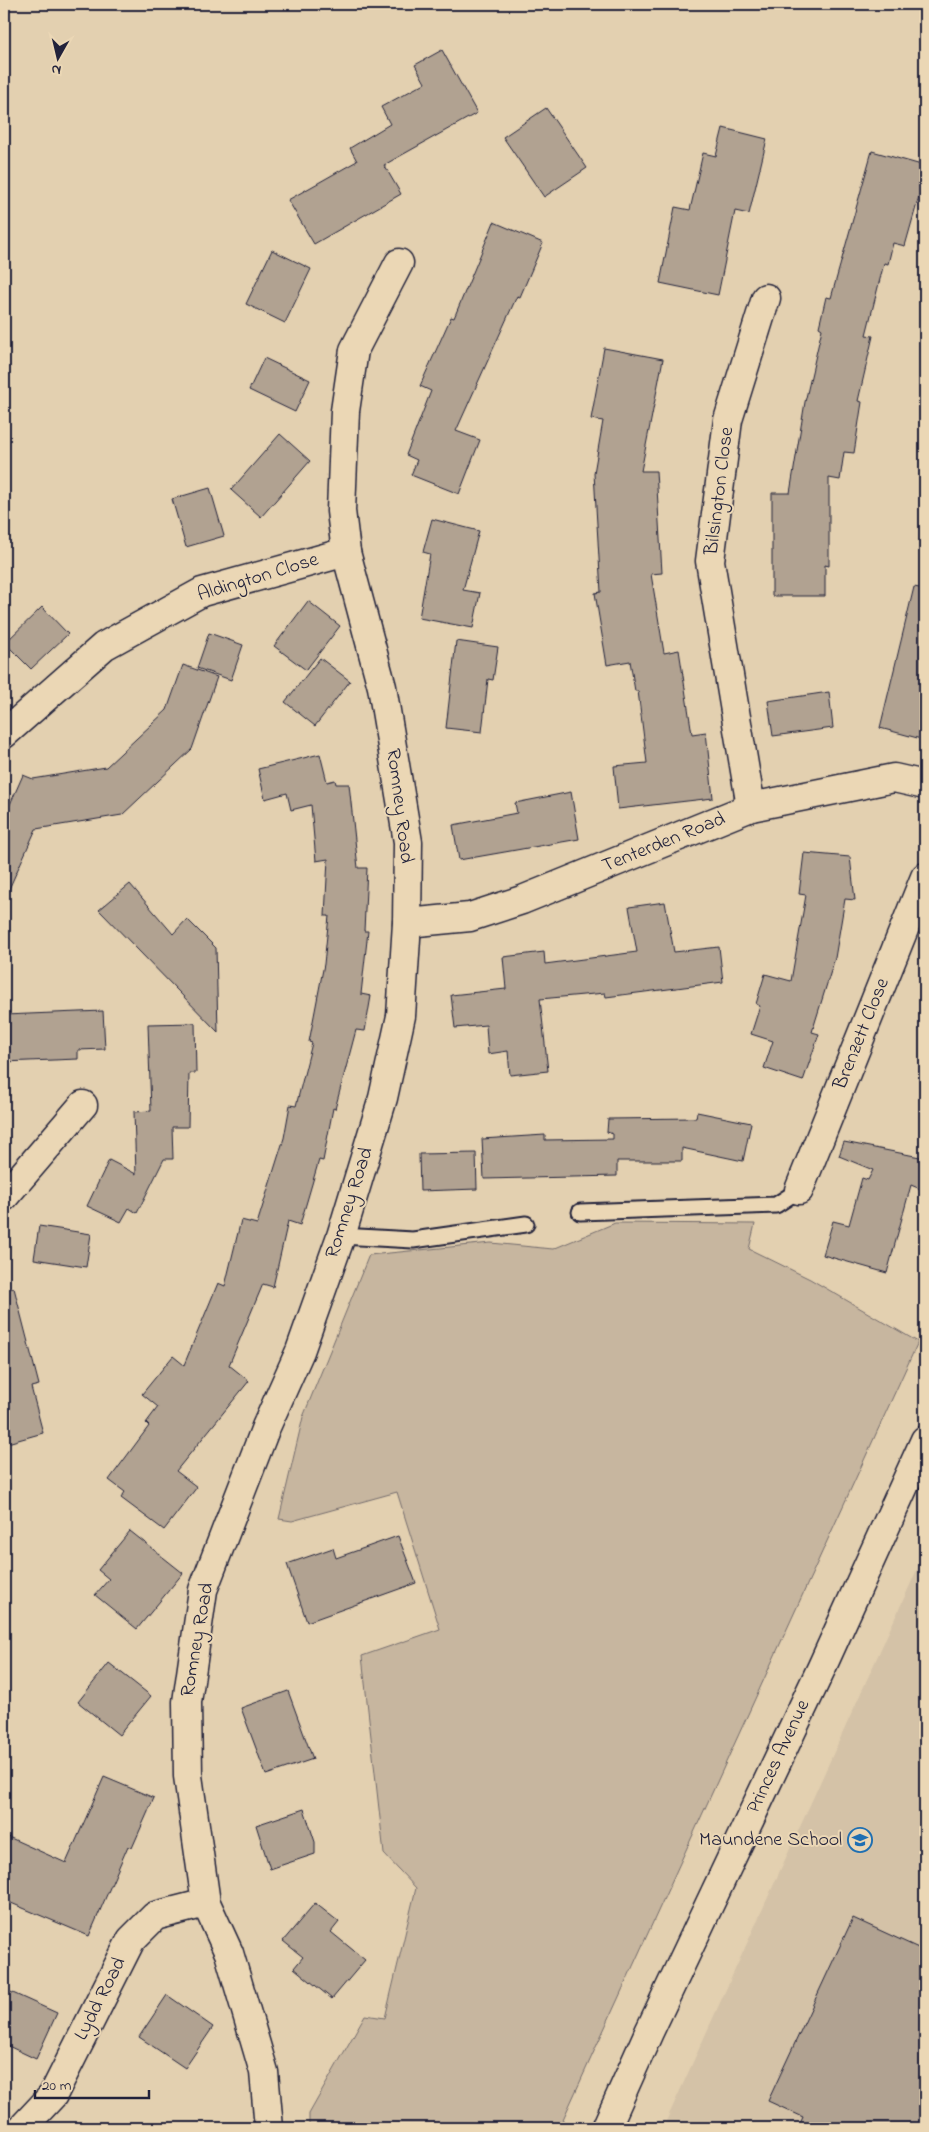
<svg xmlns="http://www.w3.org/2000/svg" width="929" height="2132" font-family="'Indie Flower',sans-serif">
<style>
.built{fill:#d4c2a7}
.green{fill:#c7b69f;stroke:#746c6d}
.building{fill:#b1a291;stroke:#22223b}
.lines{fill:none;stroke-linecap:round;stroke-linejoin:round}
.lane-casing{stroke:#22223b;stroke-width:19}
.street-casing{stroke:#22223b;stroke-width:31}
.secondary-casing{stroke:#22223b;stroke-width:31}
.lane{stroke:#ebd7b5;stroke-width:15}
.street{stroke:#ebd7b5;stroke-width:28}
.secondary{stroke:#ebd7b5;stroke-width:28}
.labels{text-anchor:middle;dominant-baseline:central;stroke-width:4;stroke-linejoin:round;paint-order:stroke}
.street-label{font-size:20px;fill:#22223b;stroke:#ebd7b5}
.poi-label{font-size:20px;fill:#22223b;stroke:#ebd7b5;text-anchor:end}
</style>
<rect width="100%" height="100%" fill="#e3d0b0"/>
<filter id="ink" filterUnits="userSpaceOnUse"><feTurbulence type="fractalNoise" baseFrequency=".02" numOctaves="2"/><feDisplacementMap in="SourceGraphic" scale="10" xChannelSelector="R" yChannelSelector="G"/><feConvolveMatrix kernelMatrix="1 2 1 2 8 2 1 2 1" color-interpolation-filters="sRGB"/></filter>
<g filter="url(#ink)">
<!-- built -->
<path class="built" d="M 925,1552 L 925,2128 L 663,2128 Z"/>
<!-- green -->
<path class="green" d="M 615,1223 L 755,1224 L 749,1249 L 810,1279 L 918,1342 L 559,2128 L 309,2128 L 309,2114 L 365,2015 L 385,2018 L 416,1888 L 384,1854 L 362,1656 L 440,1629 L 397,1492 L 292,1521 L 279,1519 L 303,1417 L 369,1255 L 491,1243 L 553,1249 Z"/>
<!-- building -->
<g class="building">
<path d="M 442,50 L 477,113 L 384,165 L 401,194 L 314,244 L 288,200 L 357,161 L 350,148 L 390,124 L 381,107 L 425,83 L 415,65 Z"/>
<path d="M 546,108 L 587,168 L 544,197 L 503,137 Z"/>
<path d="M 723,128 L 767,139 L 749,214 L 735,211 L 718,295 L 660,283 L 675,207 L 690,210 L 703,153 L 716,156 Z"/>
<path d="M 872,151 L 925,166 L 925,175 L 905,246 L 893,243 L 888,264 L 884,263 L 866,335 L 873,336 L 858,401 L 862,402 L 854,453 L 844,452 L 840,480 L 829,478 L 829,566 L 825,565 L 825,596 L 772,596 L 772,493 L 790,493 L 805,402 L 822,329 L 819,327 L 826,297 L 831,298 Z"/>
<path d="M 494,222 L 543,243 L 520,297 L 517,296 L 456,431 L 480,440 L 459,494 L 411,475 L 417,460 L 406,455 L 431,391 L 420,386 L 451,317 L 454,318 Z"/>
<path d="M 272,250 L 311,269 L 285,323 L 246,304 Z"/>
<path d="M 604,348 L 663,359 L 641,471 L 656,471 L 662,573 L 651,574 L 664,653 L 679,650 L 692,734 L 706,732 L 713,798 L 618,809 L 614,766 L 647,763 L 638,691 L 635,691 L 630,661 L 607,665 L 595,593 L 601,592 L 594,473 L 603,421 L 591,419 Z"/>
<path d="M 264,358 L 310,380 L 295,412 L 249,390 Z"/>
<path d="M 280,434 L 310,461 L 261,517 L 231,490 Z"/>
<path d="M 210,488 L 224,536 L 186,547 L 172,499 Z"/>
<path d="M 432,519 L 479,531 L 463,590 L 480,593 L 473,628 L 419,618 L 430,554 L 423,552 Z"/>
<path d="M 914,587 L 925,589 L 925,740 L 880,728 Z"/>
<path d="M 308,601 L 340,626 L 306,670 L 274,646 Z"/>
<path d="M 42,607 L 68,634 L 31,669 L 5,643 Z"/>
<path d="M 209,633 L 243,645 L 231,680 L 197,668 Z"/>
<path d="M 456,641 L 498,647 L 493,680 L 488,679 L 482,732 L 446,728 Z"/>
<path d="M 320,658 L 350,681 L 315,726 L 285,702 Z"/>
<path d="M 183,665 L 217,677 L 192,749 L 122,815 L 36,829 L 4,900 L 4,818 L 23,775 L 33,779 L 106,767 L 167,710 Z"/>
<path d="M 829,692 L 833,728 L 773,736 L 768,701 Z"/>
<path d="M 320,754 L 327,782 L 335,780 L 336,784 L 349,784 L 358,868 L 367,868 L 364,931 L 368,931 L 361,994 L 371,996 L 365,1031 L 356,1030 L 335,1109 L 333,1108 L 323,1161 L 319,1160 L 300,1225 L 288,1221 L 273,1287 L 263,1284 L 229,1365 L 249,1381 L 176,1471 L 197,1487 L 164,1530 L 121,1498 L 125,1492 L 109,1480 L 149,1426 L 146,1423 L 158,1407 L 142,1394 L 173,1356 L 184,1365 L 218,1283 L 225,1286 L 241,1220 L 257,1224 L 284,1138 L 290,1105 L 296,1106 L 312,1043 L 309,1042 L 324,964 L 329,916 L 325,916 L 328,859 L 316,861 L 311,805 L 291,810 L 287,793 L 265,799 L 258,769 Z"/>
<path d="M 571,792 L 579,839 L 459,860 L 453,825 L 517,813 L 515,803 Z"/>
<path d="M 804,853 L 850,857 L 855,900 L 845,899 L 835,958 L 812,1032 L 819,1034 L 803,1081 L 764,1068 L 773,1041 L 751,1034 L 760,1006 L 756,1004 L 765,974 L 791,981 L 806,895 L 799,894 Z"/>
<path d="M 130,884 L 173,934 L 187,919 L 216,948 L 218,1032 L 99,910 Z"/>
<path d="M 665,902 L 674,952 L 719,947 L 723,982 L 606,997 L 605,993 L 540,999 L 548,1071 L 510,1075 L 508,1051 L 488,1054 L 486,1025 L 455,1028 L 451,995 L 506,989 L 503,957 L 544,952 L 545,964 L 637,952 L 629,907 Z"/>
<path d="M 103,1011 L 105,1049 L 78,1050 L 78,1059 L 4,1062 L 4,1015 Z"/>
<path d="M 195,1023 L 196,1073 L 189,1073 L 188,1127 L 172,1127 L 173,1159 L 164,1159 L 137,1213 L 129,1208 L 121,1222 L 87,1206 L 109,1160 L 136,1174 L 134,1112 L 151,1111 L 148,1024 Z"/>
<path d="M 697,1112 L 751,1123 L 743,1161 L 682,1148 L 682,1161 L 617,1161 L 617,1176 L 484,1179 L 482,1139 L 545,1135 L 545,1140 L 613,1139 L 613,1134 L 607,1132 L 608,1119 L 696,1118 Z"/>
<path d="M 844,1142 L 925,1158 L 925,1191 L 911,1185 L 887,1273 L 823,1255 L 833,1221 L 849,1225 L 862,1178 L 868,1180 L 873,1170 L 839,1156 Z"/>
<path d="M 476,1153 L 477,1189 L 420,1191 L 419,1154 Z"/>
<path d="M 39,1226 L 91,1234 L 86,1267 L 34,1259 Z"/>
<path d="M 14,1288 L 39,1385 L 31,1387 L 43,1433 L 4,1444 L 4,1290 Z"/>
<path d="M 130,1531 L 183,1573 L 137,1629 L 95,1595 L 109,1579 L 98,1570 Z"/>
<path d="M 398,1536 L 416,1583 L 307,1622 L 287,1564 L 333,1548 L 336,1558 Z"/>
<path d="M 109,1663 L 151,1696 L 119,1735 L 78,1702 Z"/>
<path d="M 288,1691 L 313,1759 L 266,1775 L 241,1708 Z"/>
<path d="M 104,1777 L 154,1798 L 132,1848 L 128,1846 L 89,1936 L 4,1900 L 4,1835 L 66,1863 Z"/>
<path d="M 304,1809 L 315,1842 L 315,1854 L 270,1869 L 256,1825 Z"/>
<path d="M 315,1903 L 339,1922 L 331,1932 L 365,1960 L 332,1999 L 294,1968 L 303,1957 L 283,1941 Z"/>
<path d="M 853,1918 L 925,1951 L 925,2128 L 798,2128 L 803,2117 L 768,2101 Z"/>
<path d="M 4,1989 L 57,2013 L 36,2059 L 4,2044 Z"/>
<path d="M 167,1995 L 213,2027 L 185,2068 L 139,2037 Z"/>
</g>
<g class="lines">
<defs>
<g id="lane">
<path d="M 580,1212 L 776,1205 L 799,1190"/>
<path d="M 341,1236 L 413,1240 L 526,1224"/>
</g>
<g id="street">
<path d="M 4,734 L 104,646 L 202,592 L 346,552"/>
<path d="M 751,807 L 710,561 L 728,420 L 766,298"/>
<path d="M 407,923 L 470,917 L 522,900 L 751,807 L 894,778 L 925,785"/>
<path d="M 799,1190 L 925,877"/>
<path d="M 4,1197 L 83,1105"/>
<path d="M 22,2128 L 53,2095 L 131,1940 L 155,1916 L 206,1903"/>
<path d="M 269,2128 L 264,2072 L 229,1953 L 206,1903 L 188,1776 L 187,1702 L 203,1590 L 266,1427 L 300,1351 L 341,1236 L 383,1098 L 401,1016 L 407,923 L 408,842 L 382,687 L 346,552 L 341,511 L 345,411 L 354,350 L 399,263"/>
</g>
<path id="secondary" d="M 606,2128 L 649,2032 L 821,1669 L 925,1440"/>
</defs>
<!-- lane casing -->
<use href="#lane" class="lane-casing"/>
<!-- street casing -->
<use href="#street" class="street-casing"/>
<!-- secondary casing -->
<use href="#secondary" class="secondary-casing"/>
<!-- lane -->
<use href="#lane" class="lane"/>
<!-- street -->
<use href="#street" class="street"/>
<!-- secondary -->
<use href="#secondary" class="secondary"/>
</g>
</g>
<!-- icons -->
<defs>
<symbol id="school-ring" viewBox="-11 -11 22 22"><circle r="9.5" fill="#ebd7b5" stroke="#1f6fb2" stroke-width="1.5"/><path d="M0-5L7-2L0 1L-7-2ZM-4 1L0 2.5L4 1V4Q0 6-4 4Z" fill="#1f6fb2"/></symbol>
</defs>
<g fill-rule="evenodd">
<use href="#school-ring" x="846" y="1826" width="28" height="28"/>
</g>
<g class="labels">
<!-- street labels -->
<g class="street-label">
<text transform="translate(720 491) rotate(-83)">Bilsington Close</text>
<text transform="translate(258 578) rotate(-17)">Aldington Close</text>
<text transform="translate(399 806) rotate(83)">Romney Road</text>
<text transform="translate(664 843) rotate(-22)">Tenterden Road</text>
<text transform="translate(862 1034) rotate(-68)">Brenzett Close</text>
<text transform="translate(350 1203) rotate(-72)">Romney Road</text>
<text transform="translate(198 1640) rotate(-80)">Romney Road</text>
<text transform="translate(779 1757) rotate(-65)">Princes Avenue</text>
<text transform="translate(101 1999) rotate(-63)">Lydd Road</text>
</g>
<!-- poi labels -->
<g class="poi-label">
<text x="842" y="1840">Maundene School</text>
</g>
</g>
<!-- margin -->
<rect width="929" height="2132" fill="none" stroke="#ebd7b5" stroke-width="20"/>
<rect x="10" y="10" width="909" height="2112" fill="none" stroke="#22223b" stroke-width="2" filter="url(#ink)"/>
<!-- north arrow -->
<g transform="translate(58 58) rotate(188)" stroke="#ebd7b5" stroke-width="4" paint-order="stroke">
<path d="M0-4L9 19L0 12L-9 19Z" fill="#22223b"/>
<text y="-8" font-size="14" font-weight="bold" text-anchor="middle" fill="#22223b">N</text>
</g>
<!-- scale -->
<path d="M35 2090v8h114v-8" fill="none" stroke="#22223b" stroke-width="2.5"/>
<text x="42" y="2090" font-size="15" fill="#22223b" stroke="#ebd7b5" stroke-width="4" paint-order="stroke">20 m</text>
</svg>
